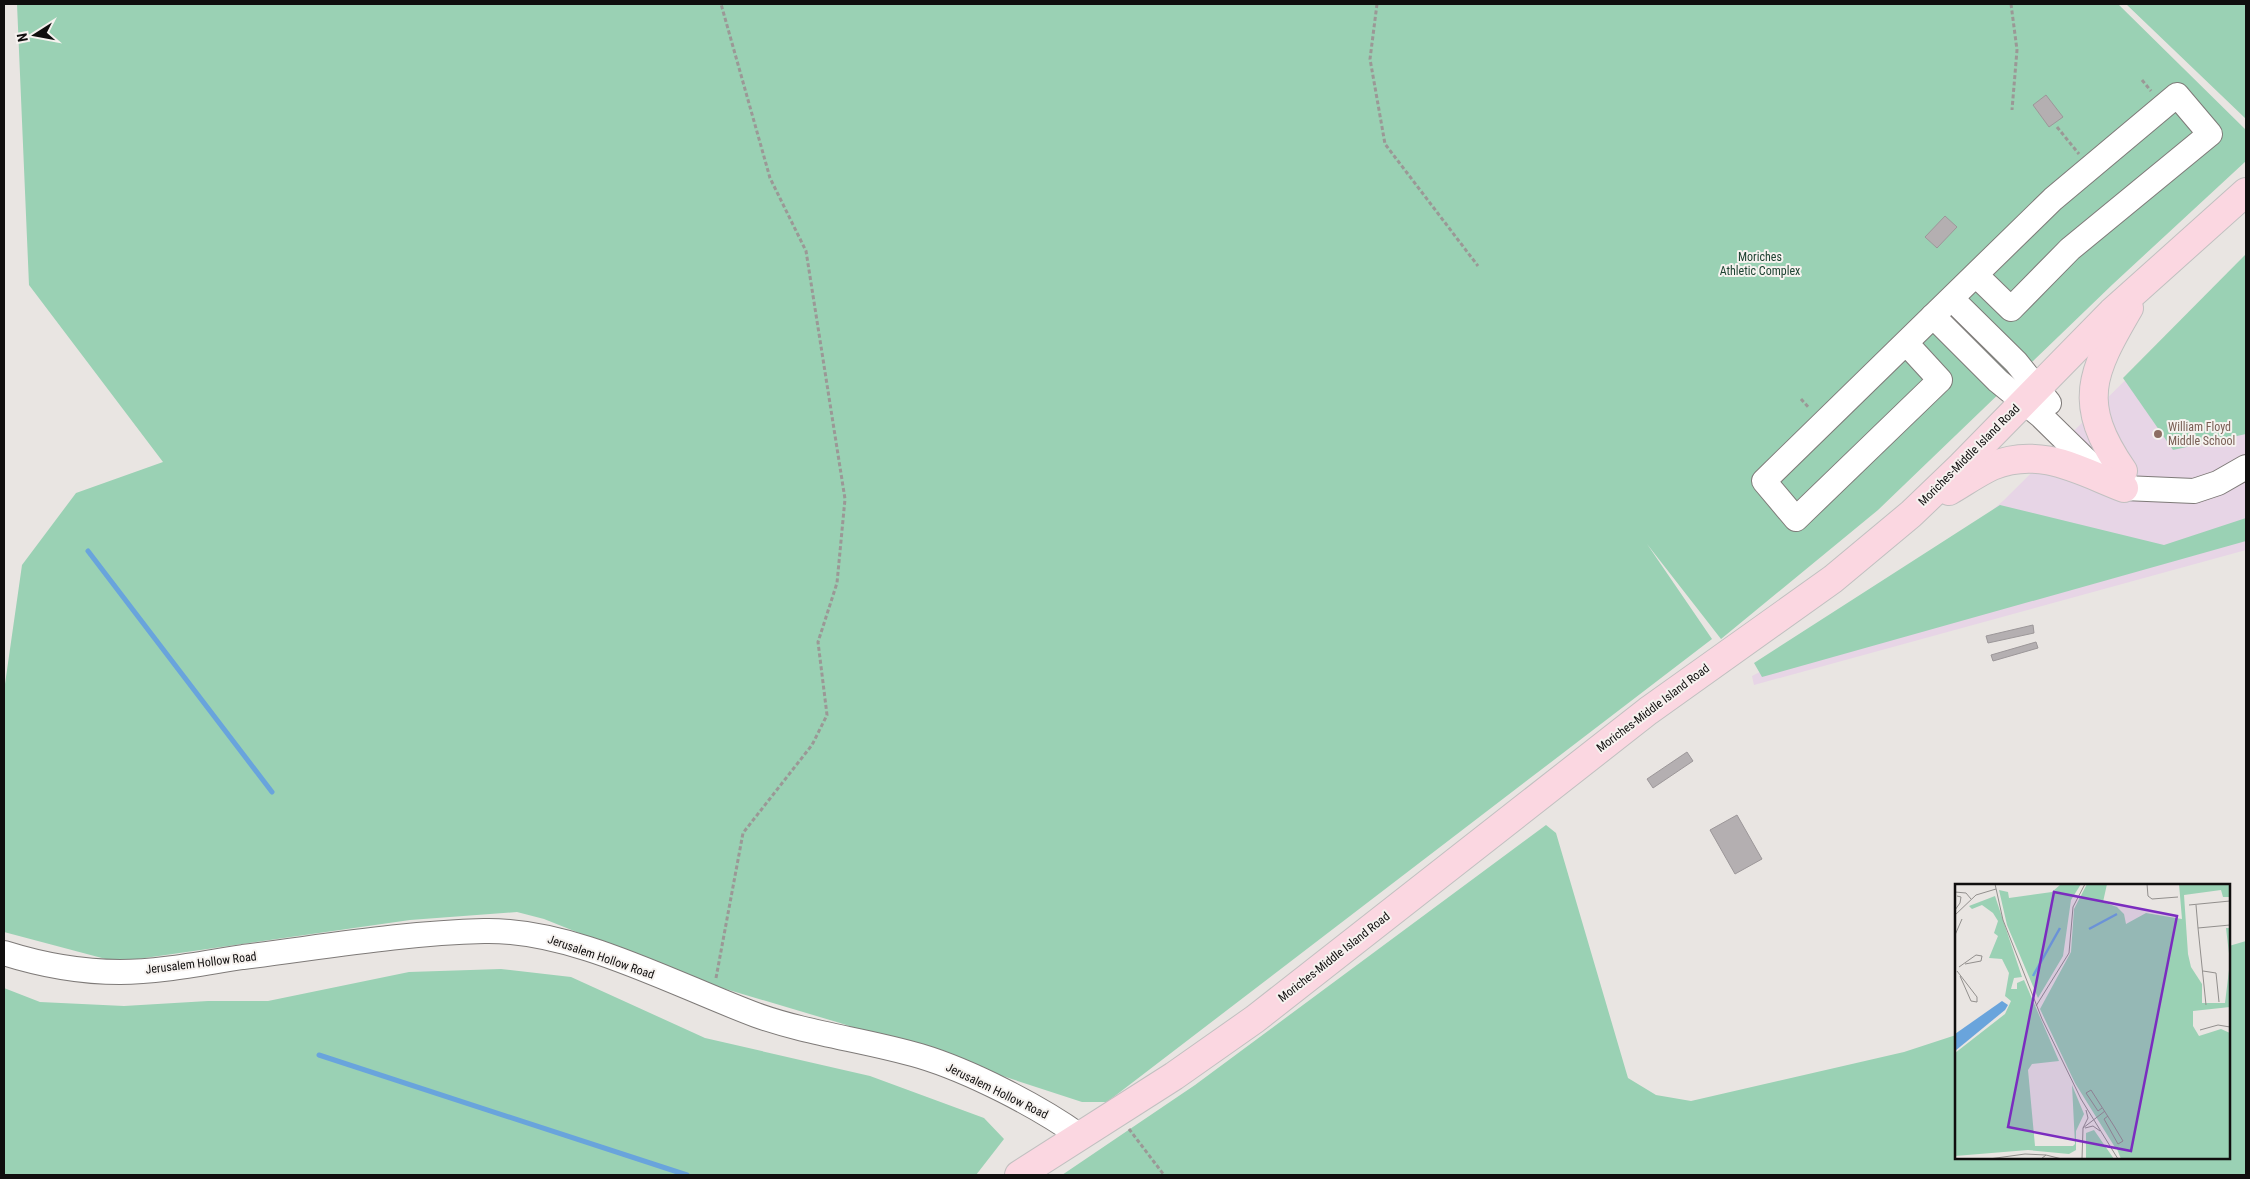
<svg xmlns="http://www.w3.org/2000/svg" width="2250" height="1179" font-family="'Roboto Condensed',sans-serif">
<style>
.education{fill:#e7d5e6}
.green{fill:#9ad1b4}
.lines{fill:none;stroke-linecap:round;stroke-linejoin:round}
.stream{stroke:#69a4dc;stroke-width:5}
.building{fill:#b4afb1;stroke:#9c9799}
.minor-casing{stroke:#7e7a78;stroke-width:26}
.major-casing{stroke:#c1c0c0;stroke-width:30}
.path{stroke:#9b9896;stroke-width:3;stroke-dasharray:4 2.5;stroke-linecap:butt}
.minor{stroke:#fff;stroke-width:24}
.major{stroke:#fbd7e1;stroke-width:28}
.education-dot{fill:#8d6e63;stroke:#f6f2ef;stroke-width:2}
.labels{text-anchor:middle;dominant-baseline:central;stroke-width:4;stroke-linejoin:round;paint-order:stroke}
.park-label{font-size:12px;fill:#1d4231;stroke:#f6f2ef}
.education-label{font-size:12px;fill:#785e54;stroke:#f6f2ef;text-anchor:start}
.street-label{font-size:12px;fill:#100e0e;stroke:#f6f2ef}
.inset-river{fill:none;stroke:#69a4dc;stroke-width:2.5}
.inset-road{fill:none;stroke:#928f8d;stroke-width:1}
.view{fill:#7b2cbf;fill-opacity:0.15;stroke:#7b2cbf;stroke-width:2.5}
.inset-edge{fill:none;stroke:#100e0e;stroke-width:2.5}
</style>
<rect width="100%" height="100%" fill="#e9e5e2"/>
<!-- education -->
<path class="education" d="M 2246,261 L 2246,550 L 1754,685 L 1752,676 L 1877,611 L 2004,500 Z"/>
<!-- green -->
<g class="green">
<path d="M 17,4 L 2118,4 L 2246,130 L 2246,161 L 2113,284 L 1878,510 L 1721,639 L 1647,544 L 1712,639 L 1107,1102 L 1082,1102 L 840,1023 L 702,982 L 544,919 L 517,912 L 410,920 L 117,962 L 4,932 L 4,691 L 22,565 L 76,493 L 163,462 L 29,285 Z"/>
<path d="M 2126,4 L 2246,4 L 2246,120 L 2245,118 Z"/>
<path d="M 2246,254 L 2246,434 L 2173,450 L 2123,378 Z"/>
<path d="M 2000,505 L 2164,545 L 2246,518 L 2246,541 L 1762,677 L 1754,663 Z"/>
<path d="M 1546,825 L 1556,833 L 1628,1078 L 1656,1095 L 1691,1101 L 1904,1052 L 1956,1035 L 1956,1158 L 2229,1158 L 2229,946 L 2246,941 L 2246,1175 L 1062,1175 L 1195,1085 Z"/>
<path d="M 501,969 L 571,977 L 705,1038 L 870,1076 L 984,1118 L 1004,1139 L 976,1175 L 4,1175 L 4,988 L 40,1002 L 124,1006 L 208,1001 L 268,1001 L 409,972 Z"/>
</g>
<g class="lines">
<!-- stream -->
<g class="stream">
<path d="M 88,551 L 272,792"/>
<path d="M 319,1055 L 687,1175"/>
</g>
</g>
<!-- building -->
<g class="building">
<path d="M 2046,95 L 2063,117 L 2049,127 L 2033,105 Z"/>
<path d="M 1945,216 L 1957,227 L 1937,248 L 1925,237 Z"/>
<path d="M 2033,625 L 2034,633 L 1988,643 L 1986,636 Z"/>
<path d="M 2036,642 L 2038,648 L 1993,661 L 1991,655 Z"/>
<path d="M 1687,752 L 1693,761 L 1653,788 L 1647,779 Z"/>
<path d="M 1737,815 L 1762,859 L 1735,874 L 1710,830 Z"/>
</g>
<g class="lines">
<defs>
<g id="minor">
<path d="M 1952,299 L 2016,362 L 2049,403"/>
<path d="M 1933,316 L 1998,381 L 2041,416 L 2091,465 L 2124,488 L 2194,491 L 2218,483 L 2246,467"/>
<path d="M 1906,343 L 1940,380 L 1796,519 L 1764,481 L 2053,199 L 2177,95 L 2210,134 L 2070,249 L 2011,309 L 1976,275"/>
<path d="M 4,953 C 42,965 80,972 120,972 C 161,972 203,963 243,957 C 323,947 403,933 484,931 C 573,929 673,984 756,1015 C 809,1034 866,1040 920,1056 C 970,1071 1038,1106 1080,1136"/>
</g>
<g id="major">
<path d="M 2123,471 C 2076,403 2091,373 2129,308"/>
<path d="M 1949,491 C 1963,483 1977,473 1992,466 C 2040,446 2080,471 2124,488"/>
<path d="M 1019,1175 L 1174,1076 L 1255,1019 L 1648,711 L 1833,579 L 1911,514 L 1961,466 L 2112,312 L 2246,192"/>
</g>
</defs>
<!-- minor casing -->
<use href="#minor" class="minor-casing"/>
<!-- major casing -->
<use href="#major" class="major-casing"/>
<!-- path -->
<g class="path">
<path d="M 1377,4 L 1370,59 L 1385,144 L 1478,266"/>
<path d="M 2011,4 L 2017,50 L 2012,110"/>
<path d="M 2142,80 L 2151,91"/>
<path d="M 2057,127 L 2079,154"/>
<path d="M 1801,399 L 1809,408"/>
<path d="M 716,978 L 743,833 L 812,745 L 827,715 L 818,642 L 837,583 L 845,499 L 806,251 L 770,178 L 721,4"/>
<path d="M 1129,1129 L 1164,1175"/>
</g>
<!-- minor -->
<use href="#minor" class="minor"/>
<!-- major -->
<use href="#major" class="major"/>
</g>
<!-- markers -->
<circle class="education-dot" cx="2158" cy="434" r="5"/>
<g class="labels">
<!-- park labels -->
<g class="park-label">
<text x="1760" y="257">Moriches<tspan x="1760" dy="14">Athletic Complex</tspan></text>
</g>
<!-- education labels -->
<g class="education-label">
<text x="2168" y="427">William Floyd<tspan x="2168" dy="14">Middle School</tspan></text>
</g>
<!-- street labels -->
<g class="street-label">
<text transform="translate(1969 455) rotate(-45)">Moriches-Middle Island Road</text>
<text transform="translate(1653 708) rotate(-37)">Moriches-Middle Island Road</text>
<text transform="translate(601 957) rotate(19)">Jerusalem Hollow Road</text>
<text transform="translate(1334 957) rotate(-38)">Moriches-Middle Island Road</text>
<text transform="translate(201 963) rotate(-7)">Jerusalem Hollow Road</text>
<text transform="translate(997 1091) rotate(26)">Jerusalem Hollow Road</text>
</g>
</g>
<!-- overview -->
<g transform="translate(1955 884)">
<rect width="275" height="275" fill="#e9e5e2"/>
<path d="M 106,0 L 126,0 L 116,16 L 108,72 L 83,114 L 52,41 L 44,6 L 53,8 L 54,14 L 97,8 ZM 132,0 L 152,0 L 148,18 L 162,23 L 169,30 L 171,40 L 191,29 L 227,35 L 224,0 L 275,0 L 275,13 L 268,13 L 266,6 L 229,11 L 233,70 L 236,83 L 247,100 L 247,119 L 270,119 L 275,78 L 271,44 L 275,44 L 275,123 L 238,127 L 238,142 L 244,152 L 266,145 L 275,149 L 275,275 L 166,275 L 162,265 L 167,261 L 161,265 L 120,199 L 85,125 L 116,68 L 119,25 ZM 40,12 L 67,93 L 59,94 L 56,105 L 62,105 L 62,99 L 69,96 L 104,177 L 77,180 L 73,186 L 80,262 L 118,262 L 120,260 L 117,201 L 129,230 L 121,247 L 121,266 L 114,270 L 73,266 L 0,272 L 0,169 L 50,130 L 56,117 L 50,112 L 54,89 L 47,75 L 34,74 L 43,52 L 39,49 L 43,37 L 38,29 L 27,21 L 17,25 L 14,22 ZM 139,246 L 159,275 L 131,275 L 131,249 Z" fill="#9ad1b4"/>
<path d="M 47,117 L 53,121 L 50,126 L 0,167 L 0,150 Z" fill="#69a4dc"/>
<path class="inset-river" d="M 134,45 L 162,30M 78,92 L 105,44"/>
<path class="inset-road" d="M 40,0 L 48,36 L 87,135 L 126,215 L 163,275M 192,0 L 193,12 L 197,15 L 223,13M 0,8 L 11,9 L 16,15M 234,21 L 275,17M 241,21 L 243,44M 0,26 L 5,19 L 6,13 L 2,12M 0,31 L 21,11 L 41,5M 0,51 L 7,35M 4,83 L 21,71 L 27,72 L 26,77 L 10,80M 2,87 L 22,113 L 22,118 L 16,117 L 5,92M 248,87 L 261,89 L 264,118M 251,121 L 243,44 L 275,41M 81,122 L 114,69 L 118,23 L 130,0M 245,146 L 263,141 L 275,143M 147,224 L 143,227 L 131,209 L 136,206 L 159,242 L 168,257 L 163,260 L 149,235 L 153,232M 128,244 L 133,234 L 131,226M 130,244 L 138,242 L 145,247M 34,275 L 70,270 L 91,271M 86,275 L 91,271 L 107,275M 127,275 L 128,244 L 150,227"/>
<path class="view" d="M 99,8 L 222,32 L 176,267 L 53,243 Z"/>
<rect width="275" height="275" class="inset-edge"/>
</g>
<!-- border -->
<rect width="2250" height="1179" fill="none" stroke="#100e0e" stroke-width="10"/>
<!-- north arrow -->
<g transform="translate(35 35) rotate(259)" stroke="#f6f2ef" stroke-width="4" paint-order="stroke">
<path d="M0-4L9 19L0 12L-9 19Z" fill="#100e0e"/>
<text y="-8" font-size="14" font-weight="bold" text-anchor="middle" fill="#100e0e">N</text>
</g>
</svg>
